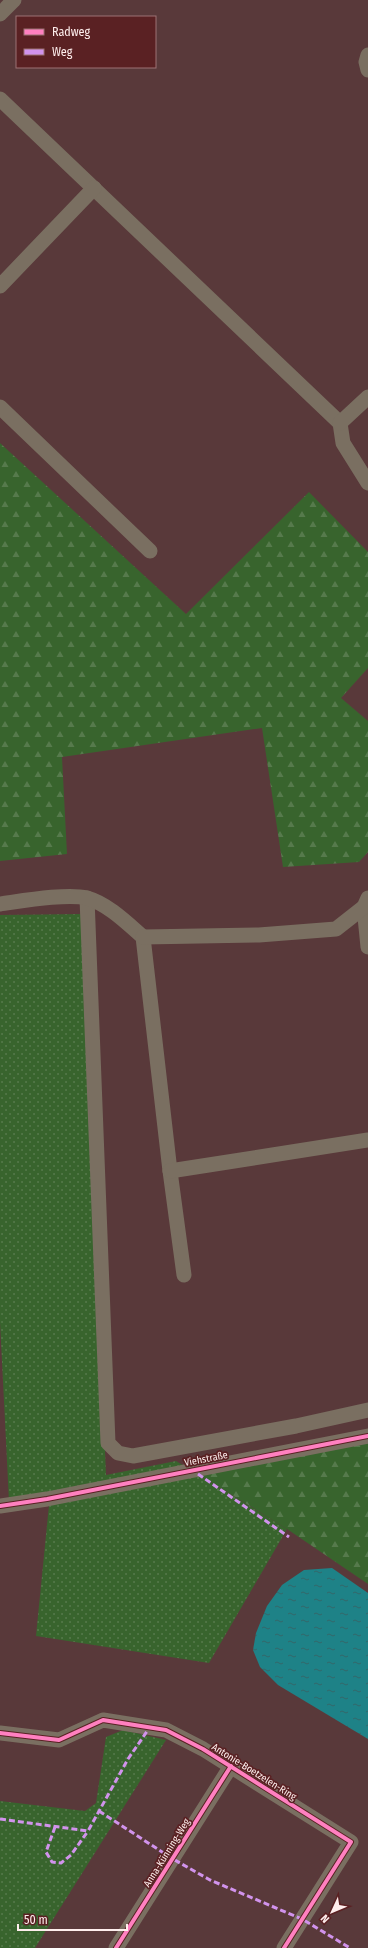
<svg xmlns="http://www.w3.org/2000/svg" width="368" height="1948" font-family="'Fira Sans Condensed',sans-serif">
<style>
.grass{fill:url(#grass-dots)}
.forest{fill:url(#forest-firs)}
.water{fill:url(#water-ripples)}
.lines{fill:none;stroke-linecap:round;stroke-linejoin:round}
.minor{stroke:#7a6f61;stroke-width:15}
.quiet{stroke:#d193ec;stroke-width:3;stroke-dasharray:6 3;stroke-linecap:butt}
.cycleway-casing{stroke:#5a2123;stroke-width:6}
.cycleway{stroke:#ff80c0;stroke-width:4}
.labels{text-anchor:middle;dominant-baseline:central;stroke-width:3.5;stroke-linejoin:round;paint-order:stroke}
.street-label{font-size:10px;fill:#feeeed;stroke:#5a2123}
</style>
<defs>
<pattern id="grass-dots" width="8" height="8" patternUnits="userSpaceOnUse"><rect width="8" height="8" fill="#38642d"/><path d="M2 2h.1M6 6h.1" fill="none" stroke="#567a4c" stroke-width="1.8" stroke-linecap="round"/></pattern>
<pattern id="forest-firs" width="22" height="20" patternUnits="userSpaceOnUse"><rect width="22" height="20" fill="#38642d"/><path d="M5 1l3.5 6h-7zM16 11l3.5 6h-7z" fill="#567a4c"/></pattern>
<pattern id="water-ripples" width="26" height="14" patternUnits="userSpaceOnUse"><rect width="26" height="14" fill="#1e8287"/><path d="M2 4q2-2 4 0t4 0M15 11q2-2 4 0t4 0" fill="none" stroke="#33676a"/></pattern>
</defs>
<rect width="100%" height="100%" fill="#59393a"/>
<!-- grass -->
<g class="grass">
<path d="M 84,914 L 106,1475 L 176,1461 L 287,1529 L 209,1663 L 36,1636 L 50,1495 L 9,1501 L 0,1322 L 0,915 Z"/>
<path d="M 123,1730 L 166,1740 L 35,1948 L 0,1948 L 0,1801 L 85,1811 L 96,1803 L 106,1737 Z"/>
</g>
<!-- forest -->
<g class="forest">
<path d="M 0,443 L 186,614 L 309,492 L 368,552 L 368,668 L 341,698 L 368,721 L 368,852 L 359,862 L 283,867 L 262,728 L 62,757 L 67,854 L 0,861 Z"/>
<path d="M 368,1440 L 368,1584 L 287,1529 L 198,1474 Z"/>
</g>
<!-- water -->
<path class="water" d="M 332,1568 L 368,1593 L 368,1739 L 278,1685 L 260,1667 L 253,1650 L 256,1633 L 267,1606 L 282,1585 L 304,1570 Z"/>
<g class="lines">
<!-- minor -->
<g class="minor">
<path d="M 0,14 L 14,0"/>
<path d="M 368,55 L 366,62 L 368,70"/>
<path d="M 0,99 L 340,423 L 343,443 L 368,483"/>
<path d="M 0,286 L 94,188"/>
<path d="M 0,407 L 150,551"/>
<path d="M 340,423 L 368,397"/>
<path d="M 87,898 L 108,1443 L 118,1453 L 133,1456 L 296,1426 L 368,1410"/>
<path d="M 0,904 C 22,901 67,893 87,898 C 108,904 127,923 143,937 L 170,1171 L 184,1275"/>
<path d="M 364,907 L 368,947"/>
<path d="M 143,937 L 259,935 L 336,929 L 364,907 L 368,898"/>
<path d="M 170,1171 L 368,1140"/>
<path d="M 0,1506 L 47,1499 L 368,1436"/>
<path d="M 0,1733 L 59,1740 L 103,1720 L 166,1730 L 203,1749 L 351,1842 L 284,1948"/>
<path d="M 116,1948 L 231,1766"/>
</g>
<!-- quiet -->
<g class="quiet">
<path d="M 198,1474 L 289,1537"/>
<path d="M 99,1811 L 173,1859 L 210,1880 L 302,1919 L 350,1948"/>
<path d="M 0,1819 L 88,1831 L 128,1759 L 150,1727"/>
<path d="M 55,1827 L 46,1852 L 52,1862 L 61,1863 L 71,1855 L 88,1831"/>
</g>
<defs>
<g id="cycleway">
<path d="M 0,1506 L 47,1499 L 368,1436"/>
<path d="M 0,1733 L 59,1740 L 103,1720 L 166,1730 L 203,1749 L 351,1842 L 284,1948"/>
<path d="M 116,1948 L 231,1766"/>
</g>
</defs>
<!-- cycleway casing -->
<use href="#cycleway" class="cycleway-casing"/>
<!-- cycleway -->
<use href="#cycleway" class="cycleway"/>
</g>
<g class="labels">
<!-- street labels -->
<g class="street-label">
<text transform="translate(206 1459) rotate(-11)">Viehstraße</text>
<text transform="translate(254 1772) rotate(32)">Antonie-Boetzelen-Ring</text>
<text transform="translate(167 1853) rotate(-58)">Anna-Künning-Weg</text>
</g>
</g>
<!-- legend -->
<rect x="16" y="16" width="140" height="52" fill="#5a2123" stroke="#9c7374"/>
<rect x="24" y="29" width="20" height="6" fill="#ff80c0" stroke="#9c7374"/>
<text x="52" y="36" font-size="12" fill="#feeeed">Radweg</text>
<rect x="24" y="49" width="20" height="6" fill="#d193ec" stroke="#9c7374"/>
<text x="52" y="56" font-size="12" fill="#feeeed">Weg</text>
<!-- north arrow -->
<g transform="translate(332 1912) rotate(226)" stroke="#5a2123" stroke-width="3" paint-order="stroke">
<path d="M0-3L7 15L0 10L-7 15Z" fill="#feeeed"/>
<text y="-6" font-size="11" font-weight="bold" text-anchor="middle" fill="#feeeed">N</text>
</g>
<!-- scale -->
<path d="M18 1924v6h109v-6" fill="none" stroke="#feeeed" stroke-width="2"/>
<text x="24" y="1924" font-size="12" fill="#feeeed" stroke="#5a2123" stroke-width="3" paint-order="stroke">50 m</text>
</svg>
